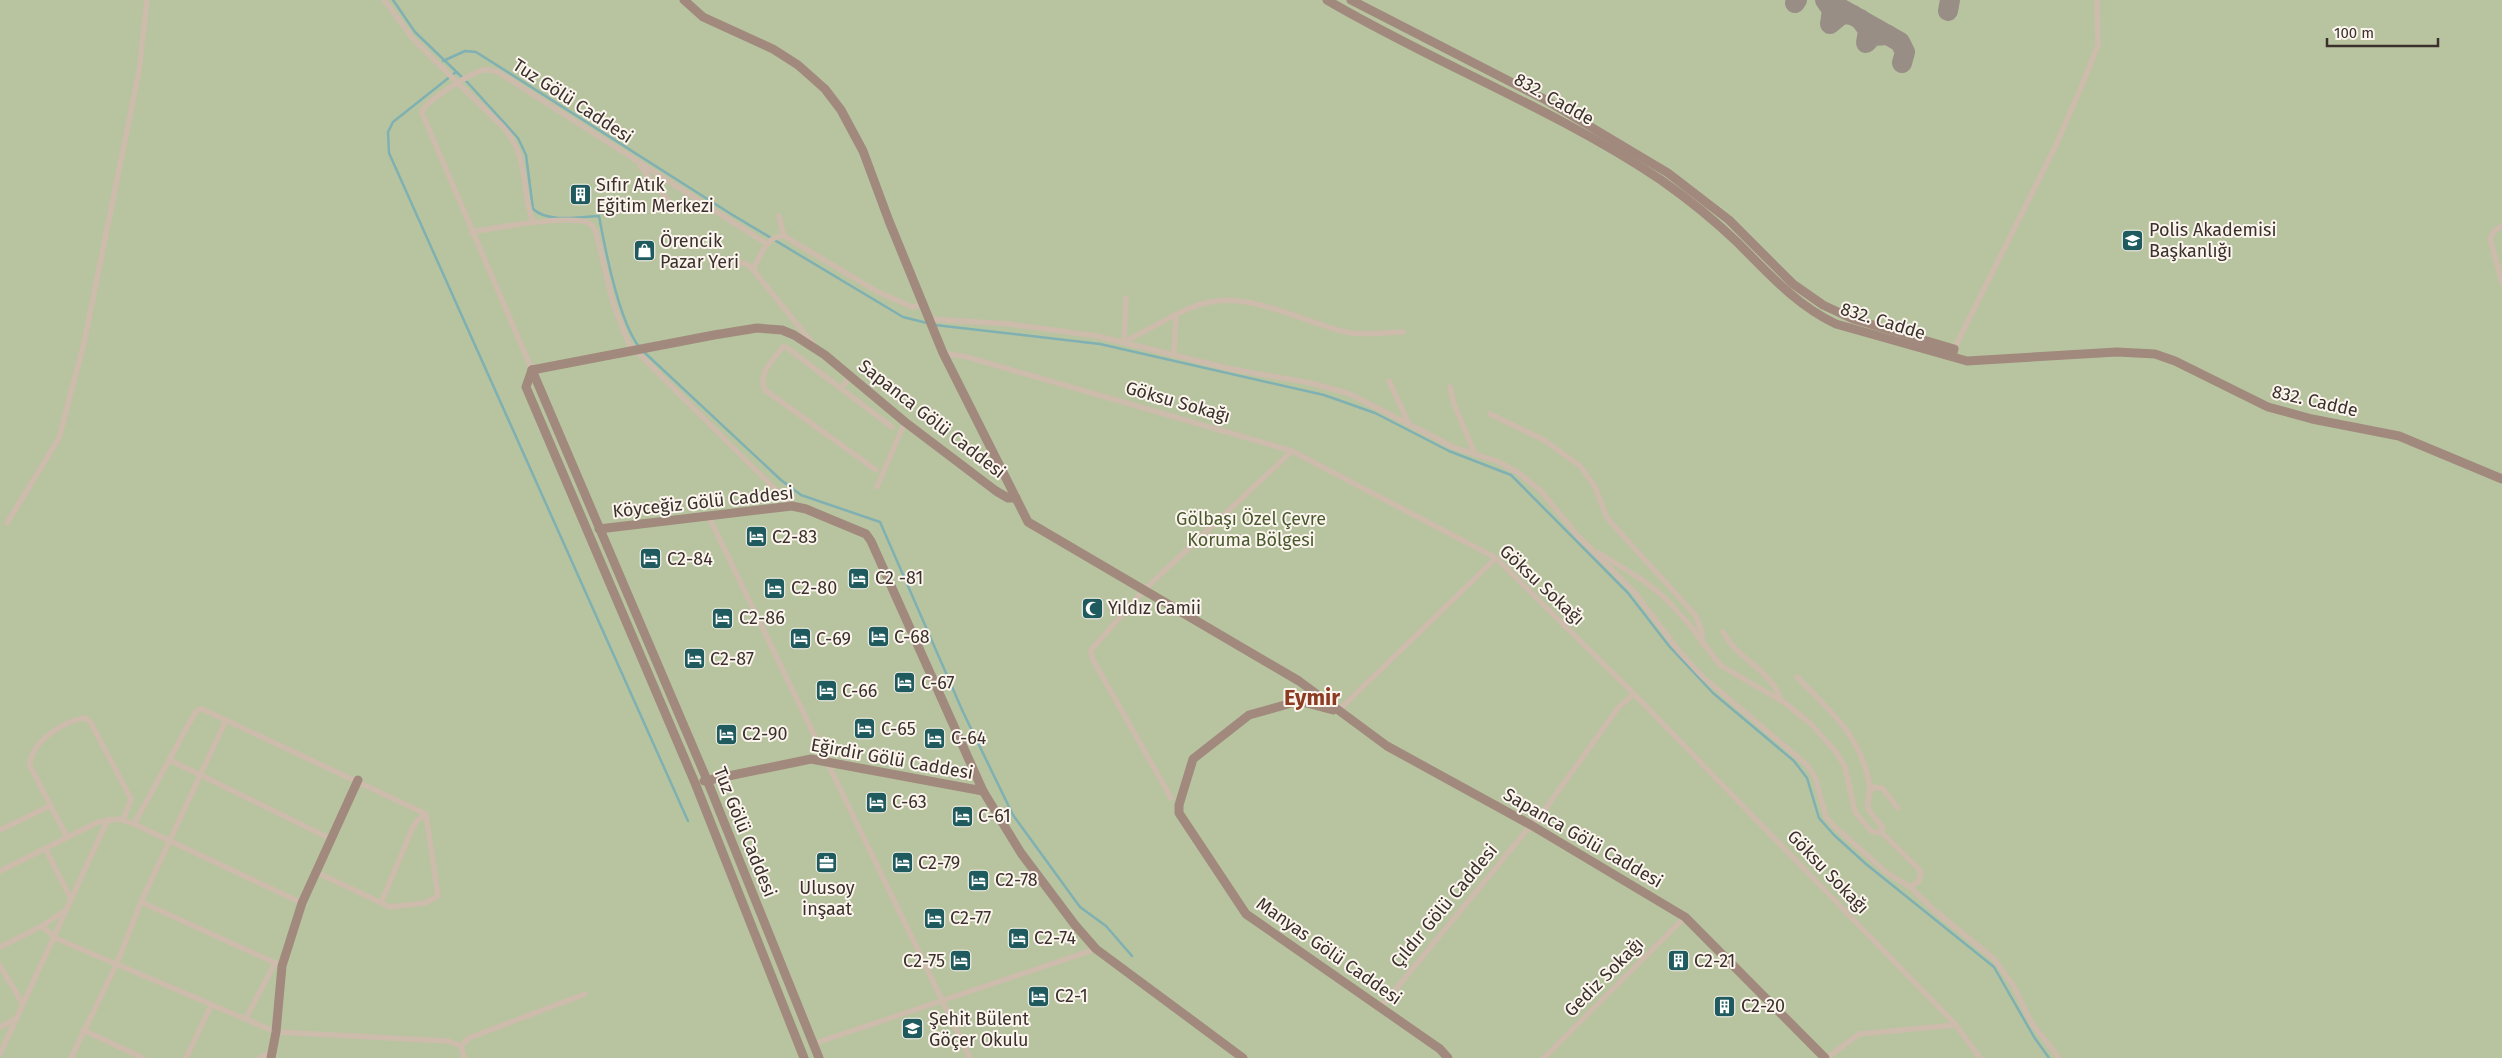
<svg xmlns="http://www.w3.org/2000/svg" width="2502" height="1058" font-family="'Fira Sans',sans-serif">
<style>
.green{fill:#b8c4a0}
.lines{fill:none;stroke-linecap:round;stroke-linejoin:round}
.stream{stroke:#7fb0b2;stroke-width:2.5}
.taxiway{stroke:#988e86;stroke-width:20}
.street{stroke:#cdbbac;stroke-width:5.5}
.secondary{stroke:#a18a7d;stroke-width:9}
.labels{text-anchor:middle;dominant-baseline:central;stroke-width:4;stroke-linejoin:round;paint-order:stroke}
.street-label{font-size:18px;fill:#3b302b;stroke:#fbf5ee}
.poi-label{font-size:18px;fill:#3b302b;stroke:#fbf5ee;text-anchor:start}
.park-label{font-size:18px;fill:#4a5a2e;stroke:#fbf5ee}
.district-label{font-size:22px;font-weight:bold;fill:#8c3b22;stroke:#fbf5ee}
</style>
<rect width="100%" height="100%" fill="#f4ebe1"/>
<!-- green -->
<rect class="green" x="0" y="0" width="2502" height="1058"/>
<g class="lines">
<!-- stream -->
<g class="stream">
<path d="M 393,0 L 415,32 L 468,83 L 518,138 L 526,155 L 533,209 C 548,223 580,217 599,216 C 605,249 619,323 640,348"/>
<path d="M 443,61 L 465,51 L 476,52 L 731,214 L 903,317 L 927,323"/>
<path d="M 456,72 L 393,122 L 388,132 L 389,153 L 688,821"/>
<path d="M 935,325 L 1100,344 L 1324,395 L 1375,413 L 1449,451 L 1511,475 L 1628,593 L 1669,646 L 1713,693 L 1794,761 L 1807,778 L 1819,818 L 1834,835 L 1866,864 L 1994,967 L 2034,1037 L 2049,1058"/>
<path d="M 644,352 L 781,480 L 801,495 L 880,522 L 963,712 L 1013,815 L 1080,907 L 1106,926 L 1132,956"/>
</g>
<!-- taxiway -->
<g class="taxiway">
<path d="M 1796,0 L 1795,3 L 1797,0"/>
<path d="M 1825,0 L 1832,10 L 1830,24 L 1842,14 L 1853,15"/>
<path d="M 1826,0 L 1900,42 L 1905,52 L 1902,63"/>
<path d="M 1948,11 L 1950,0"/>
<path d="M 1860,19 L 1868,30 L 1866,43 L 1873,36 L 1888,35"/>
</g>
<!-- street -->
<g class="street">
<path d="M 384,0 L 414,40 L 503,127 C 530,158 520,186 533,222"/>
<path d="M 640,166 L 671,204"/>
<path d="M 779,216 L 784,236"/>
<path d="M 2502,226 L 2495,230 L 2490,238 L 2502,283"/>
<path d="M 471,232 C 494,228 570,214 589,223 C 592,225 594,228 596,232 L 613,303 L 629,344 L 792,506"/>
<path d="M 710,258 L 743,263 L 750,266 L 814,345"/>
<path d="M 753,270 C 760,257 766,235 784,236 L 876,291 L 912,307 L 922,305"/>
<path d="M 1126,298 L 1124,342 C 1150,330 1183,307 1210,302 C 1252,293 1306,323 1346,332 C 1365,336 1384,332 1403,332"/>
<path d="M 929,319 L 1009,324 L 1097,336 L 1231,369 L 1311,383 L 1350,394 L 1453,447 L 1499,462 L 1520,474 L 1541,491 L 1577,535 L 1635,593 L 1679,651 L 1703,677 L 1807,765 L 1815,777 L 1826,817 L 1834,826 L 1886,872 L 1910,887 L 1934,910 L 1994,959 L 2013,985 L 2031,1022 L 2059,1058"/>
<path d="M 1954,349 L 2056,145 L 2082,85 L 2098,45 L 2097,0"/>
<path d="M 943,353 L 967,357 L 1292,451 L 1496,558 L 1634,694 L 1956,1025 L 1980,1058"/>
<path d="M 1174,354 L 1176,316"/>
<path d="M 532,370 L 422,113 C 423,102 470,74 483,70 C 488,69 493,71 498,72 L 767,244"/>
<path d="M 1389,381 L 1409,424"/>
<path d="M 1450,387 L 1454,404 L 1475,454"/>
<path d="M 841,388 L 851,376"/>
<path d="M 1490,414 L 1544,440 L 1580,466 L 1595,487 L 1607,518 L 1696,616 L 1702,633 L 1702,644"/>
<path d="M 876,470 L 765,390 C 757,374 773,359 783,347 L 786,347 L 892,427"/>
<path d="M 877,487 L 905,422"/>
<path d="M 709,517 L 970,1058"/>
<path d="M 7,523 L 59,438 L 84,343 L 124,145 L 139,71 L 147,0"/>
<path d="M 1599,553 L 1644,581 L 1664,597 L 1690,625 L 1720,665 L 1785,703 L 1810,723 L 1836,752 L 1845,767 L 1855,812 L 1872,832 L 1881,832 L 1883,828 L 1868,809 C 1867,800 1871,791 1869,782 C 1860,735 1828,709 1797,677"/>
<path d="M 1723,632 C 1738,661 1772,669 1781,701"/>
<path d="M 1338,711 L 1496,558"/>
<path d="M 170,760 L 331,839"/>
<path d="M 1869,793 L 1874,787 L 1882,788 L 1898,808"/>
<path d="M 1171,798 L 1092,658 L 1091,650 L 1144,590 L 1292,451"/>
<path d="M 134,824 L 196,711 L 202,709 L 426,814 L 438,896 L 425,903 L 390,907 L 316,872"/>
<path d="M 0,830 L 50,806"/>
<path d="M 1881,832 L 1918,868 L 1921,873 L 1919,881 L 1910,887"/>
<path d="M 67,837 L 30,766 C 29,743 65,720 85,718 L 91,723 L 131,799 L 123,820"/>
<path d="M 45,848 L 70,897"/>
<path d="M 0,871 L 98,822 L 119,819 L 134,824 L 302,903"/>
<path d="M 141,902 L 282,966"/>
<path d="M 381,903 L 413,827 L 417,821 L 426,814"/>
<path d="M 42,926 L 55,938 L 276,1032 L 448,1041 L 461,1046"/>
<path d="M 0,947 L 42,926 L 64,911"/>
<path d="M 0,966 L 23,1004"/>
<path d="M 1381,1007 L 1531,825 L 1541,815 L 1618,708 L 1634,694"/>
<path d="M 246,1018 L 275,963"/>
<path d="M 0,1027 L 17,1018"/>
<path d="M 83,1030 L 143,1058"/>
<path d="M 813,1044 L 1096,949"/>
<path d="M 0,1054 L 108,819"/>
<path d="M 71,1058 L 117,963 L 141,902 L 226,720"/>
<path d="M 186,1058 L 211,1006"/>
<path d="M 260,1058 L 271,1052"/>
<path d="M 464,1058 L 461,1046 L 469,1038 L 585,994"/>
<path d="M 1544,1058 L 1685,917"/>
<path d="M 1827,1058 L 1859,1034 L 1956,1025"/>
</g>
<!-- secondary -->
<g class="secondary">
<path d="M 684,0 L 703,17 L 773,49 L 798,65 L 825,89 L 841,110 L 863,151 L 889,221 L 943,353 L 1028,522 L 1299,681 L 1387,746 L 1531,825 L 1685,917 L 1825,1058"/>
<path d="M 1327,0 C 1436,64 1555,109 1661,180 C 1688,199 1713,219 1737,242 C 1768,273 1796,305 1836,324 L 1967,361 L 2117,352 L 2155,354 L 2175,361 L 2268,407 L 2312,419 L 2399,436 L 2502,479"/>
<path d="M 1351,0 L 1544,99 L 1668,173 L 1729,220 L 1793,284 L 1823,305 L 1853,319 L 1954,349 L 1953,353"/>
<path d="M 532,370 L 707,780 L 819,1058"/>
<path d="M 532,370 L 526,387 L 695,783 L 804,1058"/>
<path d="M 532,370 L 714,335 L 757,328 L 782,330 L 794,335 L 825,355 L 905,422 L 996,491 L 1008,498 L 1016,498"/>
<path d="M 599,529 L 792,506 L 806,509 L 866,534 L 871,541 L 983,791 L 1021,853 L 1075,925 L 1096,949 L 1243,1058"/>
<path d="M 1333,710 L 1299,701 L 1249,715 L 1193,759 L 1179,805 L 1179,813 L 1246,914 L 1440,1049 L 1448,1058"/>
<path d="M 704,781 L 811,759 L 983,791"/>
<path d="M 271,1058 L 276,1032 L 282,966 L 302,903 L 358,780"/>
</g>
</g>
<!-- icons -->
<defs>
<symbol id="building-square" viewBox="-11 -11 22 22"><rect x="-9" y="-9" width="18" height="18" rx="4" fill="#1f5a5e" stroke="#fbf5ee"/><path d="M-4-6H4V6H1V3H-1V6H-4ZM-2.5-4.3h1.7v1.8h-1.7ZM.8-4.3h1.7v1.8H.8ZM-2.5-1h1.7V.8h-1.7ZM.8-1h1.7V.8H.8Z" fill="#fff"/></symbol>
<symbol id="university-square" viewBox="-11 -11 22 22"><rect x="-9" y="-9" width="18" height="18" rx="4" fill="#1f5a5e" stroke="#fbf5ee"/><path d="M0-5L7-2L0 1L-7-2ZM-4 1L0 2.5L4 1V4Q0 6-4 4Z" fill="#fff"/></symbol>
<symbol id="shop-square" viewBox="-11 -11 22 22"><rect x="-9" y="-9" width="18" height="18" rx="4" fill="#1f5a5e" stroke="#fbf5ee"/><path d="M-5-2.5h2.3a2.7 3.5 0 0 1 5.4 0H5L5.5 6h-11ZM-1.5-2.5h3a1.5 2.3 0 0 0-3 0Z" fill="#fff"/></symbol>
<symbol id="hotel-square" viewBox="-11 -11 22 22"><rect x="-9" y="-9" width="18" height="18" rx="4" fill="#1f5a5e" stroke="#fbf5ee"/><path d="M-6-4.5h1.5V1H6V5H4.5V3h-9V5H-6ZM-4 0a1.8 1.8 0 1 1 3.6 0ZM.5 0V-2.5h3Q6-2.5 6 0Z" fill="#fff"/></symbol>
<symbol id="mosque-square" viewBox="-11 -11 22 22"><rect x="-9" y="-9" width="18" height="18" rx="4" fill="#1f5a5e" stroke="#fbf5ee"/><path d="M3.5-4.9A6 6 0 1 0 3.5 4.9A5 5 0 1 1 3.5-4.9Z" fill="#fff"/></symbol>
<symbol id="office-square" viewBox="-11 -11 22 22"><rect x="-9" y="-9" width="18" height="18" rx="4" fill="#1f5a5e" stroke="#fbf5ee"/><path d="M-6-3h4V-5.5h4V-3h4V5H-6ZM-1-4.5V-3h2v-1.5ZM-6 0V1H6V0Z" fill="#fff"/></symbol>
<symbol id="school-square" viewBox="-11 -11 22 22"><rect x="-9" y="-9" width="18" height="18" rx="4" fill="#1f5a5e" stroke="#fbf5ee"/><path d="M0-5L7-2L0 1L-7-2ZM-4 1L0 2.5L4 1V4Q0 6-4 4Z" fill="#fff"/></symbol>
</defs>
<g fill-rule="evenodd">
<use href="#building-square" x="568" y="182" width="25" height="25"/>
<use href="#university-square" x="2120" y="228" width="25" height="25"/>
<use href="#shop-square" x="632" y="238" width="25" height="25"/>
<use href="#hotel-square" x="744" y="524" width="25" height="25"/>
<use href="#hotel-square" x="638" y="546" width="25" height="25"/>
<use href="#hotel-square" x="846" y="566" width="25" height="25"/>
<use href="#hotel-square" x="762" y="576" width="25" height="25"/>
<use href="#mosque-square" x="1080" y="596" width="25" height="25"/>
<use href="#hotel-square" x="710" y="606" width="25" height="25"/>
<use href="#hotel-square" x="866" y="624" width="25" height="25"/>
<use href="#hotel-square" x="788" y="626" width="25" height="25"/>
<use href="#hotel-square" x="682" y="646" width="25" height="25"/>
<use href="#hotel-square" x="892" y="670" width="25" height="25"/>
<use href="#hotel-square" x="814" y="678" width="25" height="25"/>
<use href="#hotel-square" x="852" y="716" width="25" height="25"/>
<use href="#hotel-square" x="714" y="722" width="25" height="25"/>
<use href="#hotel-square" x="922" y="726" width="25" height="25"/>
<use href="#hotel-square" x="864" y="790" width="25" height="25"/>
<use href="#hotel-square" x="950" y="804" width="25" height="25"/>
<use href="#office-square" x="814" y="850" width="25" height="25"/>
<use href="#hotel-square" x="890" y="850" width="25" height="25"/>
<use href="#hotel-square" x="966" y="868" width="25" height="25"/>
<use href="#hotel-square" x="922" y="906" width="25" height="25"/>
<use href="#hotel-square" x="1006" y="926" width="25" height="25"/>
<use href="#hotel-square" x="948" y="948" width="25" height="25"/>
<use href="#building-square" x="1666" y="948" width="25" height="25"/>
<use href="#hotel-square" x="1026" y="984" width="25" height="25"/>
<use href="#building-square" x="1712" y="994" width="25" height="25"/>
<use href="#school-square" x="900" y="1016" width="25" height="25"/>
</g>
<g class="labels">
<!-- street labels -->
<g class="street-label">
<text transform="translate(1554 99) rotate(29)">832. Cadde</text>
<text transform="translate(573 101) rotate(33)">Tuz Gölü Caddesi</text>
<text transform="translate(1883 321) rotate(17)">832. Cadde</text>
<text transform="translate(2315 401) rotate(13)">832. Cadde</text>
<text transform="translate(1178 402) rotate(16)">Göksu Sokağı</text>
<text transform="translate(932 419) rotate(38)">Sapanca Gölü Caddesi</text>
<text transform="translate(703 502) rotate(-6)">Köyceğiz Gölü Caddesi</text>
<text transform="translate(1542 585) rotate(43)">Göksu Sokağı</text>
<text transform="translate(892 759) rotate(10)">Eğirdir Gölü Caddesi</text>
<text transform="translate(745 832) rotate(68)">Tuz Gölü Caddesi</text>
<text transform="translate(1583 838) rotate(30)">Sapanca Gölü Caddesi</text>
<text transform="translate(1828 872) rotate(46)">Göksu Sokağı</text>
<text transform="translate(1444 906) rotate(-50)">Çıldır Gölü Caddesi</text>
<text transform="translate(1329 951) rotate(35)">Manyas Gölü Caddesi</text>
<text transform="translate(1604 977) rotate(-45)">Gediz Sokağı</text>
</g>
<!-- poi labels -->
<g class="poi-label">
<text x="596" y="185">Sıfır Atık<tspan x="596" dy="21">Eğitim Merkezi</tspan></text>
<text x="2149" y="230">Polis Akademisi<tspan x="2149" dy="21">Başkanlığı</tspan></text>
<text x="660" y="241">Örencik<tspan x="660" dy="21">Pazar Yeri</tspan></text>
<text x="772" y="537">C2-83</text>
<text x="667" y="559">C2-84</text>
<text x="875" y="578">C2 -81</text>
<text x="791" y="588">C2-80</text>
<text x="1108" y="608">Yıldız Camii</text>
<text x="739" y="618">C2-86</text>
<text x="894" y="637">C-68</text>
<text x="816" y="639">C-69</text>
<text x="710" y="659">C2-87</text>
<text x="921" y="683">C-67</text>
<text x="842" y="691">C-66</text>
<text x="881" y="729">C-65</text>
<text x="742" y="734">C2-90</text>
<text x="951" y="738">C-64</text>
<text x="892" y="802">C-63</text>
<text x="978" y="816">C-61</text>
<text x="918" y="863">C2-79</text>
<text x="995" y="880">C2-78</text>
<text x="827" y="888" text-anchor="middle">Ulusoy<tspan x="827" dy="21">inşaat</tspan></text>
<text x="950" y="918">C2-77</text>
<text x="1034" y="938">C2-74</text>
<text x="945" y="961" text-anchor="end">C2-75</text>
<text x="1694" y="961">C2-21</text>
<text x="1055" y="996">C2-1</text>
<text x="1741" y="1006">C2-20</text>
<text x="929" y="1019">Şehit Bülent<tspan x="929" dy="21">Göçer Okulu</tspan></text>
</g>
<!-- park labels -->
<g class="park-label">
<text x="1251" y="519">Gölbaşı Özel Çevre<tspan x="1251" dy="21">Koruma Bölgesi</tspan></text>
</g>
<!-- district labels -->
<g class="district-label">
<text x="1312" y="697">Eymir</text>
</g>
</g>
<!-- scale -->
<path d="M2327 38v8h111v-8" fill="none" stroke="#3b302b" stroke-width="2.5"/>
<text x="2334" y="38" font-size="15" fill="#3b302b" stroke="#fbf5ee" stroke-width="4" paint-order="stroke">100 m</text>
</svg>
